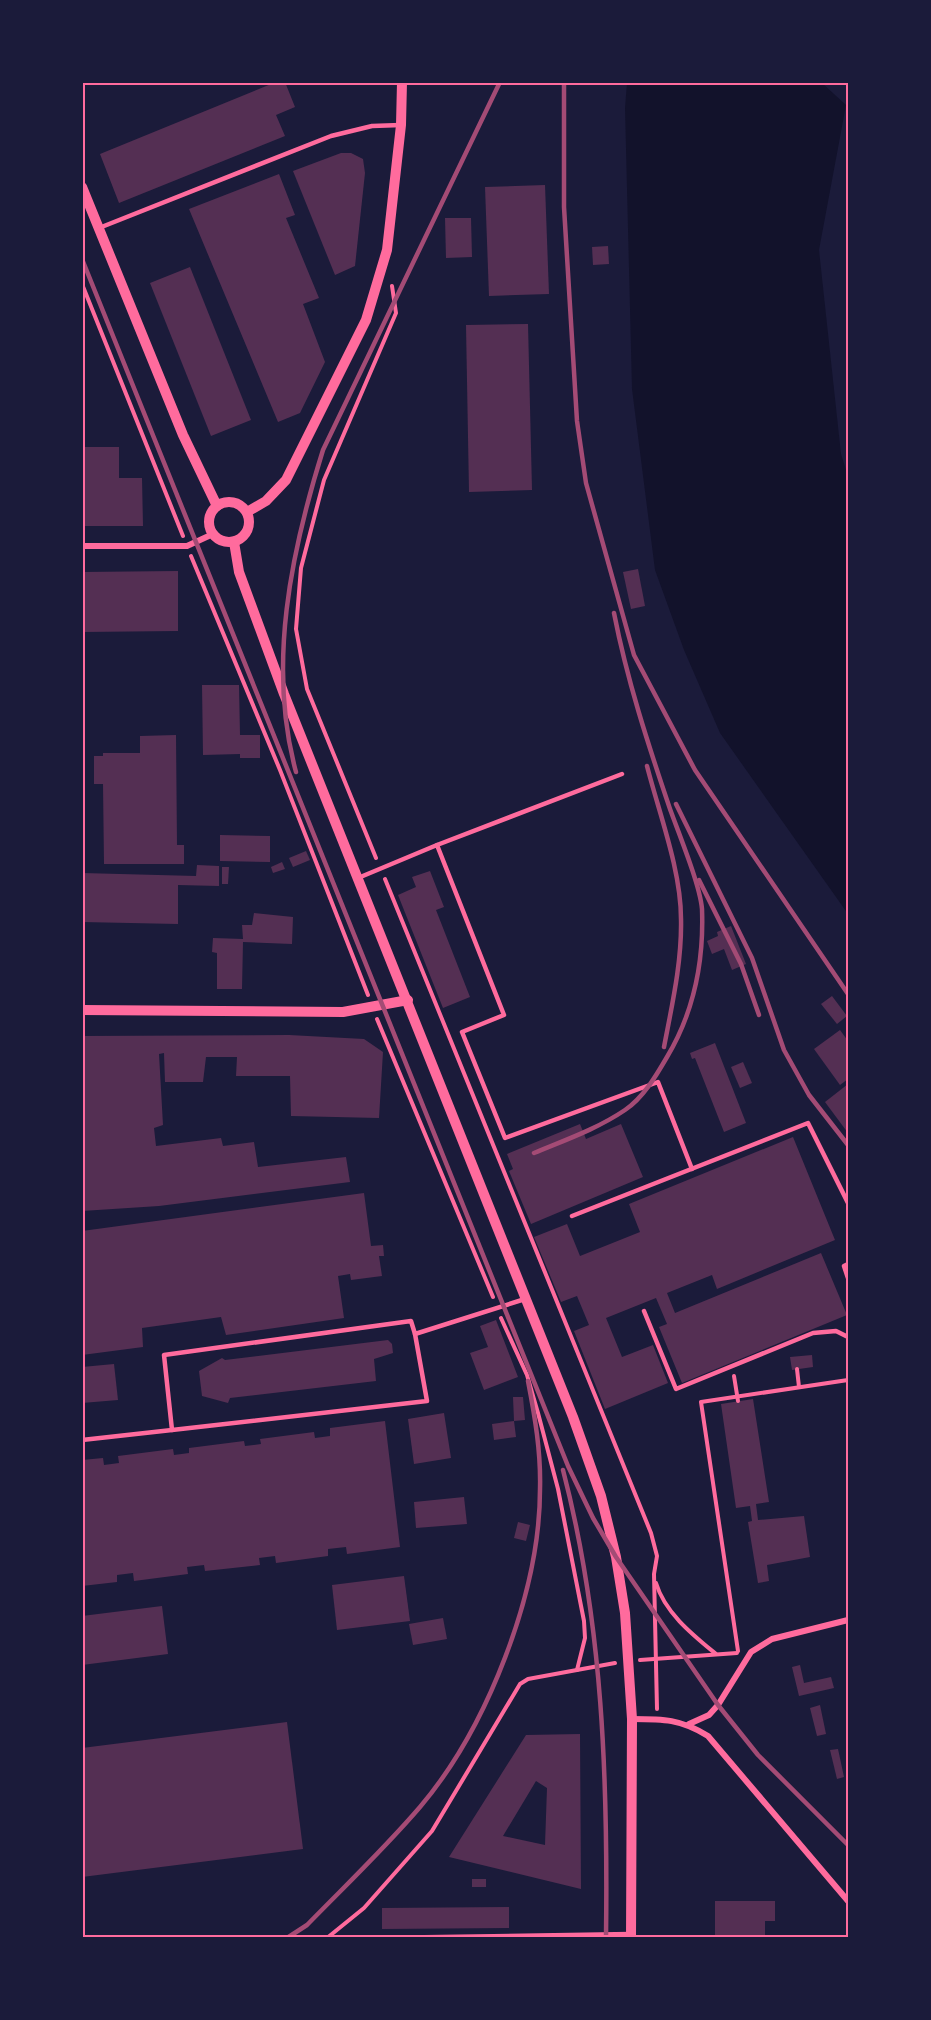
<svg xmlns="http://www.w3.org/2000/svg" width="931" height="2020" font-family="'DM Sans',sans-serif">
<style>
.water{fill:#12122b}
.building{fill:#542f53;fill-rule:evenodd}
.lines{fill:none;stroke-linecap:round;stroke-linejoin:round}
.path{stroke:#ff6b9d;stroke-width:4}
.service{stroke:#ff6b9d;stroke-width:4.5}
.minor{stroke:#ff6b9d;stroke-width:6}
.tertiary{stroke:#ff6b9d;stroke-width:10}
.rail{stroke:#a44b75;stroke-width:4.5}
.neatline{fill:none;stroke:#ff6b9d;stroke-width:2}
</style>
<rect width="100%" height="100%" fill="#1b1b3a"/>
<!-- water -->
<path class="water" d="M 627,83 L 822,83 L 846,105 L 819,250 L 841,454 L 848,476 L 848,914 L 720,733 L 684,650 L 655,570 L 632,389 L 625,108 Z"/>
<!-- building -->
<g class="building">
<path d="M 276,82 L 285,82 L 295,107 L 276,115 L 285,136 L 119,203 L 100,154 Z"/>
<path d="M 341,153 L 351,153 L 363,159 L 365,173 L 355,266 L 335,275 L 293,171 Z"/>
<path d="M 279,174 L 295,215 L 286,218 L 319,298 L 303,304 L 325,362 L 300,413 L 278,422 L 189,209 Z"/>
<path d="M 545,185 L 549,294 L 489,296 L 485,187 Z"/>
<path d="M 445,218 L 471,218 L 472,257 L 446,258 Z"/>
<path d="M 608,246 L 609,264 L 593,265 L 592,247 Z"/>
<path d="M 190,267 L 251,420 L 211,436 L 150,283 Z"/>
<path d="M 528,324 L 532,490 L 469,492 L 466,325 Z"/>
<path d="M 82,447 L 119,447 L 119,478 L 142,478 L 143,526 L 82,526 Z"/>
<path d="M 638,569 L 645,606 L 631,609 L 623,572 Z"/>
<path d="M 178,571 L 178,631 L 82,632 L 82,572 Z"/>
<path d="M 202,685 L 239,685 L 240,735 L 260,735 L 260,758 L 240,758 L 240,754 L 203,755 Z"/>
<path d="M 176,735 L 177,845 L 184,845 L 184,864 L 104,864 L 103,784 L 94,784 L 94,756 L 103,756 L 103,753 L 140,753 L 140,736 Z"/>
<path d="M 220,835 L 270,836 L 270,862 L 220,861 Z"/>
<path d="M 306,851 L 310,860 L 293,867 L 289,858 Z"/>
<path d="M 282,862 L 285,869 L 273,873 L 271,867 Z"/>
<path d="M 197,865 L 219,866 L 219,886 L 178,885 L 178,924 L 82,922 L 82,873 L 196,876 Z"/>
<path d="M 222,867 L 229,867 L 228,884 L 222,884 Z"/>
<path d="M 430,871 L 444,907 L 436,910 L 470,997 L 443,1008 L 398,895 L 416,887 L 412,877 Z"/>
<path d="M 254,913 L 293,917 L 292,944 L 243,942 L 242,989 L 217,989 L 217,953 L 212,952 L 213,938 L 243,939 L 242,925 L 252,925 Z"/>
<path d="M 731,926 L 746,964 L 732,970 L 724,949 L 712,954 L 707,941 L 718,936 L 717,932 Z"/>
<path d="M 832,996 L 847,1016 L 837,1024 L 821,1004 Z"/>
<path d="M 840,1030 L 848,1041 L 848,1079 L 840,1085 L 814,1049 Z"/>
<path d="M 289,1035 L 364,1039 L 383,1052 L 379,1118 L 291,1116 L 290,1076 L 236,1076 L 237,1057 L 206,1057 L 203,1082 L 165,1082 L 164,1053 L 159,1054 L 163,1125 L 154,1128 L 156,1146 L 221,1138 L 223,1146 L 254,1142 L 258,1167 L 346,1157 L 350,1182 L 159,1206 L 82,1211 L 82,1147 L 85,1147 L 82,1036 Z"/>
<path d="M 715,1043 L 746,1123 L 724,1132 L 695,1058 L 692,1059 L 690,1053 Z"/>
<path d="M 743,1062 L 752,1083 L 740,1088 L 731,1067 Z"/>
<path d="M 848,1084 L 848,1133 L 825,1102 Z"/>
<path d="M 580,1124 L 586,1139 L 621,1124 L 643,1177 L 531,1224 L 509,1171 L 513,1169 L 507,1154 Z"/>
<path d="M 793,1137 L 835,1240 L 717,1289 L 712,1275 L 667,1293 L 675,1313 L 821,1253 L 847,1315 L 682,1383 L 659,1327 L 667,1324 L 656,1298 L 606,1318 L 622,1357 L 653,1345 L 668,1383 L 605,1409 L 574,1331 L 589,1325 L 577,1296 L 561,1302 L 534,1237 L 567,1224 L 580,1256 L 640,1232 L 629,1204 Z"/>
<path d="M 364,1193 L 371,1246 L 383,1245 L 384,1256 L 379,1256 L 382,1276 L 351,1280 L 350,1274 L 338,1276 L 344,1318 L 226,1335 L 221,1317 L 142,1328 L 143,1347 L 82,1355 L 82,1231 Z"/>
<path d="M 496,1320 L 518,1377 L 484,1390 L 470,1353 L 488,1347 L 480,1326 Z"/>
<path d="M 388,1340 L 392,1344 L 393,1353 L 374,1359 L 376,1381 L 230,1398 L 228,1403 L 202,1396 L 199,1371 L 222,1358 L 225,1360 Z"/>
<path d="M 812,1355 L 813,1367 L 792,1370 L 790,1357 Z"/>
<path d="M 114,1364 L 118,1400 L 82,1403 L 82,1367 Z"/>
<path d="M 513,1397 L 523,1397 L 525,1420 L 514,1421 L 516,1437 L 494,1440 L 492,1424 L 514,1421 Z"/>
<path d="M 753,1399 L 769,1502 L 756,1504 L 758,1520 L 804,1516 L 810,1557 L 767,1565 L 769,1581 L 758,1583 L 748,1522 L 752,1521 L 750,1506 L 736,1508 L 721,1404 Z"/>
<path d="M 444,1413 L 451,1458 L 414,1464 L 408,1419 Z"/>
<path d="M 385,1421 L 400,1547 L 347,1554 L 346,1547 L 328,1549 L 328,1556 L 276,1563 L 275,1556 L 259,1558 L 260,1565 L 205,1571 L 204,1565 L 187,1567 L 188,1574 L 134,1581 L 133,1573 L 117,1575 L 117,1582 L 82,1586 L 82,1460 L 103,1458 L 104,1465 L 119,1463 L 118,1456 L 173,1449 L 174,1455 L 189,1453 L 189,1448 L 244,1441 L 245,1446 L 261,1444 L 260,1439 L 314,1432 L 315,1438 L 330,1436 L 330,1428 Z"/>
<path d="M 464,1497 L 467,1524 L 416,1528 L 414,1502 Z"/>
<path d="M 518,1522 L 530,1525 L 526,1541 L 514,1538 Z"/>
<path d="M 404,1576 L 410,1621 L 337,1630 L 332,1585 Z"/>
<path d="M 162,1606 L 168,1654 L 82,1665 L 82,1616 Z"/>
<path d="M 443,1618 L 447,1639 L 413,1645 L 409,1624 Z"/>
<path d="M 800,1665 L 804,1683 L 831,1677 L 834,1688 L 799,1696 L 792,1667 Z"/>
<path d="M 820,1705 L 826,1734 L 817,1736 L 810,1708 Z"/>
<path d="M 287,1722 L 303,1849 L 82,1877 L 82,1748 Z"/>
<path d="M 580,1734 L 581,1889 L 449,1857 L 526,1735 ZM 536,1781 L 547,1788 L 545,1845 L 503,1836 Z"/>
<path d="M 838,1749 L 844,1777 L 837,1779 L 830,1750 Z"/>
<rect x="472" y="1879" width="14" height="8"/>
<path d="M 715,1901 L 775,1901 L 775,1921 L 765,1921 L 765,1938 L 715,1938 Z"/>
<path d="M 509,1907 L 509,1928 L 382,1929 L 382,1908 Z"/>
</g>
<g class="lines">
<!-- path -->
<g class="path">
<path d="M 82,284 L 183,536"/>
<path d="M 191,556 L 280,770 L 368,995"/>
<path d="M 376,858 L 307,689 L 296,629 L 301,568 L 324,480 L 396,313 L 392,286"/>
<path d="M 385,879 L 651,1533 L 657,1556 L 654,1574 L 657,1709"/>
<path d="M 377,1019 L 493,1297"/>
<path d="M 501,1318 L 527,1375 L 538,1413 L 558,1489 L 584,1621 L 585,1638 L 577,1670"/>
<path d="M 797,1369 L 799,1387"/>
<path d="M 734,1376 L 738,1401"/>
<path d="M 656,1583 C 665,1613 693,1635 716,1654"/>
<path d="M 738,1651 L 701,1402 L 848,1380"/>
<path d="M 640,1660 L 737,1653"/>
<path d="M 327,1938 L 364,1908 L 432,1831 L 520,1684 L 528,1679 L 615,1663"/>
</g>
<!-- service -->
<g class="service">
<path d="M 99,228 L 331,136 L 372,126 L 401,125"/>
<path d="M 437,845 L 622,774"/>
<path d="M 358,878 L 437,845 L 504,1015 L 462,1032 L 505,1138 L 658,1082 L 692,1169"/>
<path d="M 572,1216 L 808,1123 L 848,1203"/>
<path d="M 848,1264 L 844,1266 L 848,1278"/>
<path d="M 644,1311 L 676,1389 L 813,1333 L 836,1331 L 848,1337"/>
<path d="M 172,1430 L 427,1401 L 415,1334"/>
<path d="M 82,1440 L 172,1430 L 164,1355 L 411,1321 L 415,1334 L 525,1299"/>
<path d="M 373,1938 L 631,1934"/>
</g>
<!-- minor -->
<g class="minor">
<path d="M 82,546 L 187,546 L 213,534"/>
<path d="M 632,1719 C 663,1719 681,1719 708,1736 L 848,1901"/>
<path d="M 689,1724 L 709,1715 L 718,1705 L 751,1652 L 772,1639 L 848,1620"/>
</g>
<!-- tertiary -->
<g class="tertiary">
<path d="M 82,187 L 183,435 L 217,506"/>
<circle cx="229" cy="522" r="20"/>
<path d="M 247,512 L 266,501 L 286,480 L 366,320 L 387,250 L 401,125 L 402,82"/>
<path d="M 234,542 L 239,572 L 284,694 L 573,1417 L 601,1496 L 616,1557 L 625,1613 L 632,1719 L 631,1938"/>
<path d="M 82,1010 L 343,1012 L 408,1000"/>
</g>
<!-- rail -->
<g class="rail">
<path d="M 564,82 L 564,207 L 577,421 L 586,483 L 634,655 L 695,770 L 848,994"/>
<path d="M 82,259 L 568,1466 L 593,1518 L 616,1557 L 718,1705 L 758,1755 L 848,1845"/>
<path d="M 647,766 C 659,813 681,870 681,919 C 682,962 672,1005 664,1047"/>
<path d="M 296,772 C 267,666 291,552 323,450 L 500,82"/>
<path d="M 676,804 L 752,958 L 784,1050 L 809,1095 L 848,1145"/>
<path d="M 699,880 L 741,964 L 759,1015"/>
<path d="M 534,1153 C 565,1140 597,1129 625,1110 C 643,1098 656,1076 667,1057 C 694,1012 704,962 702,909 C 700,885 679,834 670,809 C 648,744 627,680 614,613"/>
<path d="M 563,1470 C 603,1623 608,1781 606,1938"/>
<path d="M 287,1938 L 307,1925 C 345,1886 385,1848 420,1807 C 487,1728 540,1593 540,1489 C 541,1452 535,1417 528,1381"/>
</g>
</g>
<!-- border -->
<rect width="931" height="2020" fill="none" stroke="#1b1b3a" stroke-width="168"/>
<rect x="84" y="84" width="763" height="1852" class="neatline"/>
</svg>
